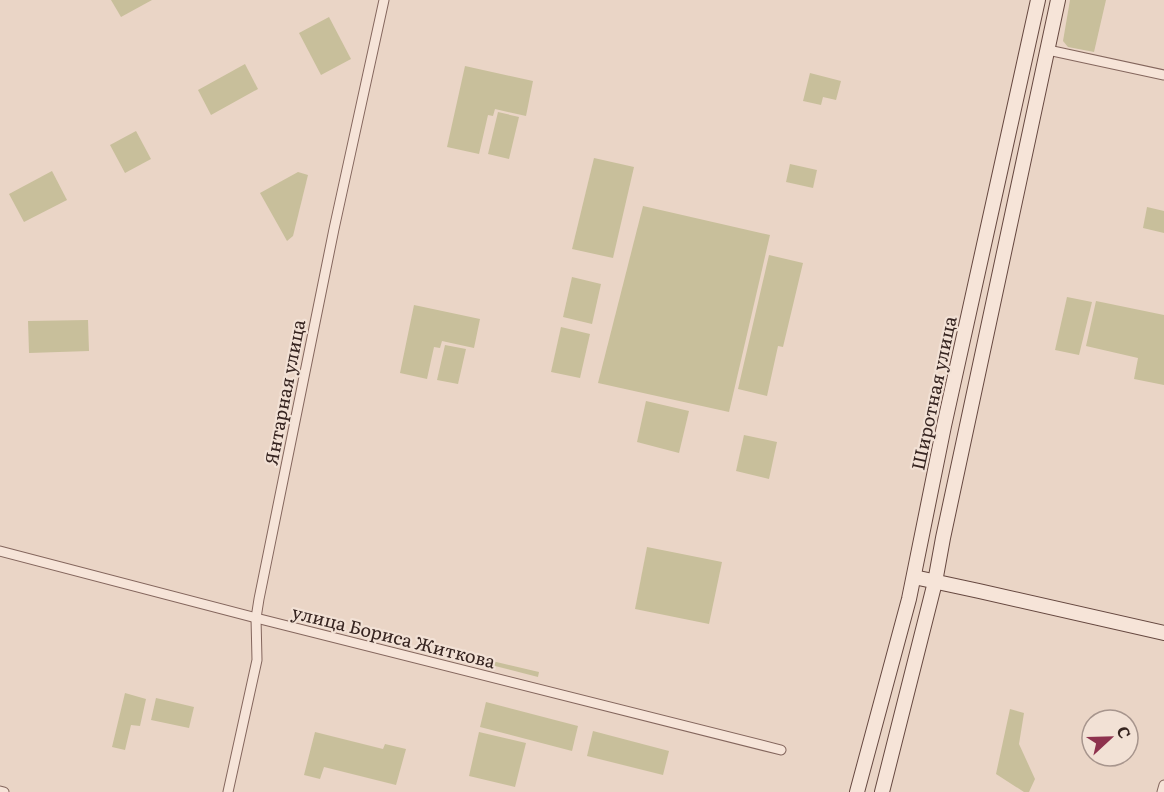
<svg xmlns="http://www.w3.org/2000/svg" width="1164" height="792" font-family="Literata,serif">
<style>
.green{fill:#c8bf9b}
.lines{fill:none;stroke-linecap:round;stroke-linejoin:round}
.street-casing{stroke:#84665d;stroke-width:11}
.secondary-casing{stroke:#664840;stroke-width:16}
.street{stroke:#f6e4d8;stroke-width:9}
.secondary{stroke:#f6e4d8;stroke-width:14}
.labels{text-anchor:middle;dominant-baseline:central;stroke-width:4.5;stroke-linejoin:round;paint-order:stroke}
.street-label{font-size:18px;fill:#362420;stroke:#f2e1d5}
</style>
<rect width="100%" height="100%" fill="#ead5c6"/>
<!-- green -->
<g class="green">
<path d="M 111,0 L 152,0 L 121,17 Z"/>
<path d="M 1070,0 L 1106,0 L 1094,52 L 1068,47 L 1063,41 Z"/>
<path d="M 329,17 L 351,59 L 321,75 L 299,33 Z"/>
<path d="M 245,64 L 258,89 L 211,115 L 198,90 Z"/>
<path d="M 465,66 L 533,81 L 526,116 L 495,109 L 493,116 L 488,115 L 479,154 L 447,147 Z"/>
<path d="M 810,73 L 841,81 L 836,100 L 823,97 L 821,105 L 803,101 Z"/>
<path d="M 498,112 L 519,117 L 509,159 L 488,154 Z"/>
<path d="M 136,131 L 151,159 L 125,173 L 110,145 Z"/>
<path d="M 594,158 L 634,167 L 613,258 L 572,249 Z"/>
<path d="M 790,164 L 817,170 L 813,188 L 786,182 Z"/>
<path d="M 52,171 L 67,200 L 24,222 L 9,194 Z"/>
<path d="M 298,172 L 308,175 L 293,236 L 287,241 L 260,193 Z"/>
<path d="M 643,206 L 770,235 L 729,412 L 598,383 Z"/>
<path d="M 1147,207 L 1164,211 L 1164,233 L 1143,228 Z"/>
<path d="M 769,255 L 803,263 L 783,347 L 778,346 L 767,396 L 738,389 Z"/>
<path d="M 572,277 L 601,284 L 592,324 L 563,317 Z"/>
<path d="M 1067,297 L 1092,302 L 1079,355 L 1055,350 Z"/>
<path d="M 1096,301 L 1164,315 L 1164,385 L 1134,379 L 1138,358 L 1086,346 Z"/>
<path d="M 414,305 L 480,319 L 474,348 L 442,341 L 440,348 L 434,347 L 427,379 L 400,373 Z"/>
<path d="M 88,320 L 89,351 L 29,353 L 28,321 Z"/>
<path d="M 561,327 L 590,334 L 580,378 L 551,372 Z"/>
<path d="M 445,345 L 466,349 L 458,384 L 437,380 Z"/>
<path d="M 646,401 L 689,411 L 679,453 L 637,442 Z"/>
<path d="M 744,435 L 777,442 L 769,479 L 736,471 Z"/>
<path d="M 647,547 L 722,562 L 709,624 L 635,609 Z"/>
<path d="M 492,661 L 539,672 L 538,677 L 491,665 Z"/>
<path d="M 125,693 L 146,699 L 140,726 L 131,725 L 125,750 L 112,747 Z"/>
<path d="M 156,698 L 194,707 L 189,728 L 151,720 Z"/>
<path d="M 486,702 L 578,726 L 572,751 L 480,727 Z"/>
<path d="M 1010,709 L 1024,713 L 1019,744 L 1035,779 L 1029,792 L 1024,792 L 996,774 Z"/>
<path d="M 593,731 L 669,751 L 663,775 L 587,756 Z"/>
<path d="M 315,732 L 383,749 L 385,744 L 406,749 L 396,785 L 324,767 L 320,779 L 304,775 Z"/>
<path d="M 479,732 L 526,743 L 515,787 L 469,776 Z"/>
</g>
<g class="lines">
<defs>
<g id="street">
<path d="M 1048,50 L 1164,75"/>
<path d="M 0,551 L 256,618 L 781,750"/>
<path d="M 0,791 L 4,792"/>
<path d="M 228,792 L 257,660 L 256,618 L 259,599 L 334,229 L 384,0"/>
<path d="M 1162,792 L 1164,785"/>
</g>
<g id="secondary">
<path d="M 914,577 L 979,591 L 1164,633"/>
<path d="M 857,792 L 909,599 L 944,426 L 1038,0"/>
<path d="M 882,792 L 935,582 L 943,538 L 1058,0"/>
</g>
</defs>
<!-- street casing -->
<use href="#street" class="street-casing"/>
<!-- secondary casing -->
<use href="#secondary" class="secondary-casing"/>
<!-- street -->
<use href="#street" class="street"/>
<!-- secondary -->
<use href="#secondary" class="secondary"/>
</g>
<g class="labels">
<!-- street labels -->
<g class="street-label">
<text transform="translate(284 392) rotate(-79)">Янтарная улица</text>
<text transform="translate(933 393) rotate(-78)">Широтная улица</text>
<text transform="translate(394 636) rotate(14)">улица Бориса Житкова</text>
</g>
</g>
<!-- north arrow -->
<g transform="translate(1110 738) rotate(68)"><circle r="28" fill="#f2e1d5" stroke="#a7958d" stroke-width="1.5"/>
<path d="M0-4.5L10 22L0 15L-10 22Z" fill="#8e324e"/>
<text y="-9" font-size="16" font-weight="bold" text-anchor="middle" fill="#362420">С</text>
</g>
</svg>
